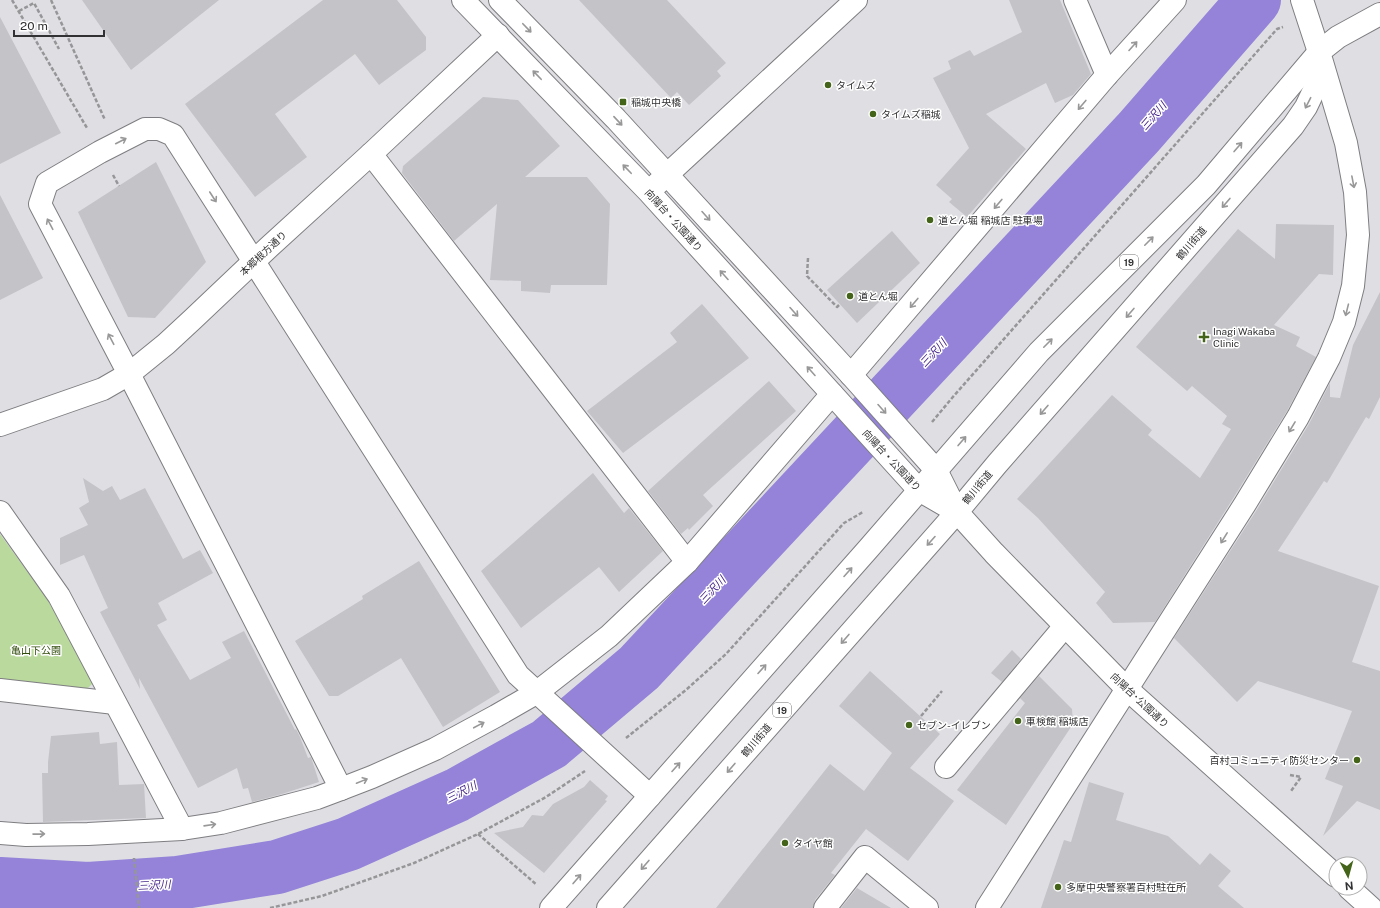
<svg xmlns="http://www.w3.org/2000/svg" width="1380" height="908" font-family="'Public Sans','Noto Sans JP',sans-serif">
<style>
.green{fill:#bad99d}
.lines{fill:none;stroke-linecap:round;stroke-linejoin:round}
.river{stroke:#9483d9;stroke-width:54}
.building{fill:#c4c4c8}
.minor-casing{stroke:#7e7e82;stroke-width:24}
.major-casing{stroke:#7e7e82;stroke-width:24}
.path{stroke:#969699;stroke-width:2.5;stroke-dasharray:4 2;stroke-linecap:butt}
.minor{stroke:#fff;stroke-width:22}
.major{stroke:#fff;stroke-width:22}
.oneway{stroke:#989899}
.poi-dot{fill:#44641a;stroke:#fff;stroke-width:1.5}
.labels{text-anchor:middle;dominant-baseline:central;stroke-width:3;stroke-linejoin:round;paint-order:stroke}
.shield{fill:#fff;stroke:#6f6f70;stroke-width:1}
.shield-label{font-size:9px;font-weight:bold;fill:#313133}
.poi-label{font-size:10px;fill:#313133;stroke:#fff;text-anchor:start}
.street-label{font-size:10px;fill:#313133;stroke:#fff}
.park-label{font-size:10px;fill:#314b0b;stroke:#fff}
.water-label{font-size:11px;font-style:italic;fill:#45258a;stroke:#fff}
</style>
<rect width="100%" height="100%" fill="#dfdfe3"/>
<!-- green -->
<path class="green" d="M 0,534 L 47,599 L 94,682 L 88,688 L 83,691 L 0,681 Z"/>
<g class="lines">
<!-- river -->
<path class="river" d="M 0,884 L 88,889 L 178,883 L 277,867 L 348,844 L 457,795 L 549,744 L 639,668 L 1139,132 L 1254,0"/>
</g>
<!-- building -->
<g class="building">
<path d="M 82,0 L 219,0 L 131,70 Z"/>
<path d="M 323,0 L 397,0 L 426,37 L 426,50 L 379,85 L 355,54 L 275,114 L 307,157 L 255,197 L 185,104 Z"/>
<path d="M 579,0 L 667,0 L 726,63 L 717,71 L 721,76 L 689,105 L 677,92 L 671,98 Z"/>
<path d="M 1009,0 L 1060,0 L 1091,74 L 1073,95 L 1055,103 L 1046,83 L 986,114 L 1026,149 L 967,217 L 949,202 L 952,199 L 936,185 L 969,148 L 933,78 L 951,69 L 948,61 L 970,50 L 974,56 L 1022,32 Z"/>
<path d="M 0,17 L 61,133 L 0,164 Z"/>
<path d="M 483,97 L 518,100 L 560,146 L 525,177 L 587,177 L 610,204 L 607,285 L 551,285 L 550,293 L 521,291 L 521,281 L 490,280 L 497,204 L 454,241 L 402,173 L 403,166 Z"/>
<path d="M 156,162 L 206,262 L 155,318 L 128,317 L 78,212 Z"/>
<path d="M 0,195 L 43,278 L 0,300 Z"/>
<path d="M 1276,224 L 1334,225 L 1333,275 L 1319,274 L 1274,325 L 1300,337 L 1296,346 L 1316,357 L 1287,411 L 1234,497 L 1155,622 L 1113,623 L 1096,603 L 1105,592 L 1038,518 L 1017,499 L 1112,395 L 1152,430 L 1148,435 L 1200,478 L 1231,429 L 1222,424 L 1227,416 L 1192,386 L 1187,391 L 1136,347 L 1238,229 L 1275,259 Z"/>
<path d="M 892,231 L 920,263 L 857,323 L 827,290 Z"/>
<path d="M 1380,292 L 1380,397 L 1369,419 L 1366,417 L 1327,483 L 1324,481 L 1278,551 L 1379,586 L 1352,662 L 1380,671 L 1380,810 L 1357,801 L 1323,836 L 1343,786 L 1325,779 L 1352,711 L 1258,681 L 1237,702 L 1174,638 L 1256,511 L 1309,424 L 1330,383 L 1330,397 L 1340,398 L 1353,345 Z"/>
<path d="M 702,304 L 749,358 L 623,453 L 587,411 L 677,342 L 670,333 Z"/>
<path d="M 769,381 L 796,411 L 703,495 L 713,506 L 689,530 L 688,528 L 681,534 L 648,491 Z"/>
<path d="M 593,473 L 624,513 L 629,508 L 663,551 L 619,592 L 599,567 L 521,628 L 481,571 Z"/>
<path d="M 83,478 L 103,491 L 112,486 L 120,500 L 145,488 L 183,559 L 200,550 L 213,573 L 158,603 L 167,620 L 157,625 L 190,680 L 231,658 L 222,642 L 244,631 L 295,730 L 296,729 L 300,737 L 308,758 L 311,757 L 312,760 L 319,782 L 282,794 L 252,802 L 248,788 L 243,789 L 237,768 L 198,788 L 139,678 L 140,689 L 100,612 L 108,608 L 84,555 L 60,565 L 60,538 L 88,525 L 79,508 L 89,502 Z"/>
<path d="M 419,561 L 500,692 L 443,727 L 401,658 L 338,696 L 329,696 L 295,641 L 363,599 L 362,596 Z"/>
<path d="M 1012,650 L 1021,659 L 1002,682 L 991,673 Z"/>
<path d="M 870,671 L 940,734 L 910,768 L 954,801 L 908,861 L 866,829 L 831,873 L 835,875 L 815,900 L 813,908 L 716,908 L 830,764 L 864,791 L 892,753 L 839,706 Z"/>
<path d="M 1039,676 L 1072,709 L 1073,724 L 1006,825 L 957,790 L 1025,703 L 1020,698 Z"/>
<path d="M 99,732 L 100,744 L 117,742 L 119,785 L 144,784 L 146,818 L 43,822 L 42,773 L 48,773 L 48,762 L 51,736 Z"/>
<path d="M 590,780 L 608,796 L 605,800 L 607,801 L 544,873 L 494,833 L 523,827 L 532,815 L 543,816 L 553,804 L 584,787 Z"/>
<path d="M 1089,782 L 1124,793 L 1116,820 L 1168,836 L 1200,865 L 1210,853 L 1231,871 L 1218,886 L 1244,908 L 1041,908 L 1064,840 L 1071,842 Z"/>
<path d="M 857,888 L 891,908 L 841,908 Z"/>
</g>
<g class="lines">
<defs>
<g id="minor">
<path d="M 463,0 L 649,192 L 919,490 L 957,512"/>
<path d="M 500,0 L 616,119 L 851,375 L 936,470 L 957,512 L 994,553 L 1127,689 L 1336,876"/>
<path d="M 1075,0 L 1107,75"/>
<path d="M 371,154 L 687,562"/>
<path d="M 657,184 L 856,0"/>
<path d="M 851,375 L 1107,75 L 1175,0"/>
<path d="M 0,425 L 103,389 L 129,374 L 166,344 L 193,319 L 269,247 L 371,154 L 498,35"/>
<path d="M 0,512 L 59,596 L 182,829"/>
<path d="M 0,690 L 115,703"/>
<path d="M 946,767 L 1065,626"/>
<path d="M 341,789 L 129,374 L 40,204 L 47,183 L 100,152 L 145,129 L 159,129 L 173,135 L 518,675 L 650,796"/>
<path d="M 0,833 L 26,835 L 88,834 L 182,829 L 221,823 L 317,798 L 341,789 L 372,777 L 435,749 L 496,716 L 536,693 L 609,636 L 687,562 L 832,394"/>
<path d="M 1349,888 L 1371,908"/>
<path d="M 825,908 L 865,857 L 927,908"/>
<path d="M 987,908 L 1245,504 L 1298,417 L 1329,358 L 1344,322 L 1353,286 L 1358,235 L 1355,192 L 1346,143 L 1319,52 L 1338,37 L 1380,14"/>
</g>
<g id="major">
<path d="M 551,908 L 869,548 L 1039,352 L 1206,185 L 1319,52"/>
<path d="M 608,908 L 957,512 L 997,464 L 1293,126 L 1306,107 L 1315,88 L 1319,67 L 1319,52 L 1302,0"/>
</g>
</defs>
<!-- minor casing -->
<use href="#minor" class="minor-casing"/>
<!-- major casing -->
<use href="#major" class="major-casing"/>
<!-- path -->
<g class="path">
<path d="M 12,0 L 87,128"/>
<path d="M 51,0 L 105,120"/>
<path d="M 19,11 L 34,3 L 59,49"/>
<path d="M 113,175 L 119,186"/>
<path d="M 808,258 L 807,276 L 837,307 L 840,304"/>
<path d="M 932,422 L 952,398 L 1277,29 L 1283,27"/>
<path d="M 921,716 L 942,691"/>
<path d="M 626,738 L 687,689 L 726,654 L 844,523 L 863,512"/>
<path d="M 1290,775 L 1301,777 L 1291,791"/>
<path d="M 478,834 L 537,885"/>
<path d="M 134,858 L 139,908"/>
<path d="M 270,908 L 322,896 L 414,863 L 478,834 L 546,797 L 585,771"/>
</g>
<!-- minor -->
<use href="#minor" class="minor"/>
<!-- major -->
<use href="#major" class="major"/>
</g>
<!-- one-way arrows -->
<defs><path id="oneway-shaft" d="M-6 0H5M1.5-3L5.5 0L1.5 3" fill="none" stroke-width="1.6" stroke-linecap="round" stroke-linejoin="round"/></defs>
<g class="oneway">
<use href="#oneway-shaft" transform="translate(527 28) rotate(46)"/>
<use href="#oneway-shaft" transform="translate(1133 46) rotate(-48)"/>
<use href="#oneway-shaft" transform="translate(537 75) rotate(-134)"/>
<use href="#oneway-shaft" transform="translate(1308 103) rotate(117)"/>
<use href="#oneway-shaft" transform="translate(1082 105) rotate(130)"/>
<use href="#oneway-shaft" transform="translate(618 121) rotate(47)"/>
<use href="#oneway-shaft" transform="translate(121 141) rotate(-27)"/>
<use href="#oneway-shaft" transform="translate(1238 147) rotate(-49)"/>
<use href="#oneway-shaft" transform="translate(627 169) rotate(-134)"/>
<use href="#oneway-shaft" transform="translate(1353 182) rotate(79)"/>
<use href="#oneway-shaft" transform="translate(213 197) rotate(57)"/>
<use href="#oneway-shaft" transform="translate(1226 203) rotate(131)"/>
<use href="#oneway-shaft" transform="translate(998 204) rotate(130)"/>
<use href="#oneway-shaft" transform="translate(706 216) rotate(48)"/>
<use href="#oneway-shaft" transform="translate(50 224) rotate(-118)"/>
<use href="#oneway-shaft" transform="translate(1149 241) rotate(-45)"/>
<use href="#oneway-shaft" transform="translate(724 275) rotate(-132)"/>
<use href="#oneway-shaft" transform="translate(914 303) rotate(130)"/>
<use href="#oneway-shaft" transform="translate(1347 310) rotate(104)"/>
<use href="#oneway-shaft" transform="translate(794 312) rotate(48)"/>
<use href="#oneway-shaft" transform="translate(1130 313) rotate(131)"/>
<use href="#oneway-shaft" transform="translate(111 339) rotate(-118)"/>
<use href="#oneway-shaft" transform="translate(1048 343) rotate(-45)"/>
<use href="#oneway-shaft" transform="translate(811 371) rotate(-132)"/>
<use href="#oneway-shaft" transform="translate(882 409) rotate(48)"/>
<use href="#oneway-shaft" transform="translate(1044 410) rotate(131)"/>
<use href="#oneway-shaft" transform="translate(1292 427) rotate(121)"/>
<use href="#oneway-shaft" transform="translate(962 441) rotate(-49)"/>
<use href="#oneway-shaft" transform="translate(1224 538) rotate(122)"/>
<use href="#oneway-shaft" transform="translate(931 541) rotate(132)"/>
<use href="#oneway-shaft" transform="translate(848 572) rotate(-48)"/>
<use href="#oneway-shaft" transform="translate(845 639) rotate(131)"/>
<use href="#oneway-shaft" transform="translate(762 669) rotate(-48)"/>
<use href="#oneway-shaft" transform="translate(479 725) rotate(-28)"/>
<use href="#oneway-shaft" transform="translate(676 767) rotate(-48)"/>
<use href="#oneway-shaft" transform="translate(731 768) rotate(131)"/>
<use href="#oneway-shaft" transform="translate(362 781) rotate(-22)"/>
<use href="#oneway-shaft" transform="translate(210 825) rotate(-8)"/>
<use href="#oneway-shaft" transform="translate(39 834) rotate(-1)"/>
<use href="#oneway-shaft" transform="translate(645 865) rotate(131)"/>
<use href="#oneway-shaft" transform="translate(577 879) rotate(-49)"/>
</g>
<!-- markers -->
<g class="poi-dot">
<circle cx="828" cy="85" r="4"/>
<rect x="619" y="98" width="8" height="8" rx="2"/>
<circle cx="873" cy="114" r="4"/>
<circle cx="930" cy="220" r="4"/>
<circle cx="850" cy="296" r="4"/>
<path d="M1202 331h4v4h4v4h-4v4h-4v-4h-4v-4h4z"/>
<circle cx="1018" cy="721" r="4"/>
<circle cx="909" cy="725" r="4"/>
<circle cx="1357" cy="760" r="4"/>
<circle cx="785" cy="843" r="4"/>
<circle cx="1058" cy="887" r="4"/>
</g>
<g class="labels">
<!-- shield labels -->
<g class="shield">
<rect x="1120" y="255" width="18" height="14" rx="3"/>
<rect x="773" y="703" width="18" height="14" rx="3"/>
</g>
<g class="shield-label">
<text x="1129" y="262">19</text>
<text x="782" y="710">19</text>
</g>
<!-- poi labels -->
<g class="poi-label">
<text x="836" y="85">タイムズ</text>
<text x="631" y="102">稲城中央橋</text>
<text x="881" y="114">タイムズ稲城</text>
<text x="938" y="220">道とん堀 稲城店 駐車場</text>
<text x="858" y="296">道とん堀</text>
<text x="1213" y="331">Inagi Wakaba<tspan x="1213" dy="12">Clinic</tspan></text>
<text x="1026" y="721">車検館 稲城店</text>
<text x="917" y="725">セブン-イレブン</text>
<text x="1349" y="760" text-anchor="end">百村コミュニティ防災センター</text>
<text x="793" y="843">タイヤ館</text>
<text x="1066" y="887">多摩中央警察署百村駐在所</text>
</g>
<!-- street labels -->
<g class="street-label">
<text transform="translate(674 220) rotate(48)">向陽台・公園通り</text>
<text transform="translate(1191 243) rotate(-49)">鶴川街道</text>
<text transform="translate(263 253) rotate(-43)">本郷根方通り</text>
<text transform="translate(892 460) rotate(47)">向陽台・公園通り</text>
<text transform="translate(977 487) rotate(-50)">鶴川街道</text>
<text transform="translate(1140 700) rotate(43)">向陽台･公園通り</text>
<text transform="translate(756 740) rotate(-49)">鶴川街道</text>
</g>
<!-- park labels -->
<g class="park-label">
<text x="36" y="650">亀山下公園</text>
</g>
<!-- water labels -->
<g class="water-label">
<text transform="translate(1153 116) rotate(-49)">三沢川</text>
<text transform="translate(933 353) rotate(-47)">三沢川</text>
<text transform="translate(712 590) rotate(-47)">三沢川</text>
<text transform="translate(461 792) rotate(-27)">三沢川</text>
<text transform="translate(154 885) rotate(-3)">三沢川</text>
</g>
</g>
<!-- north arrow -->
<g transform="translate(1348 876) rotate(174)"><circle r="19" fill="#ffffff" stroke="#adadad"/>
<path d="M0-3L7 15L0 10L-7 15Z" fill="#44641a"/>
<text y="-6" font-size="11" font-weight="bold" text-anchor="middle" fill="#313133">N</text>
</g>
<!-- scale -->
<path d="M14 30v6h90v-6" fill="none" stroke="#313133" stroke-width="2"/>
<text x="20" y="30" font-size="12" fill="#313133" stroke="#ffffff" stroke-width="3" paint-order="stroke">20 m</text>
</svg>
